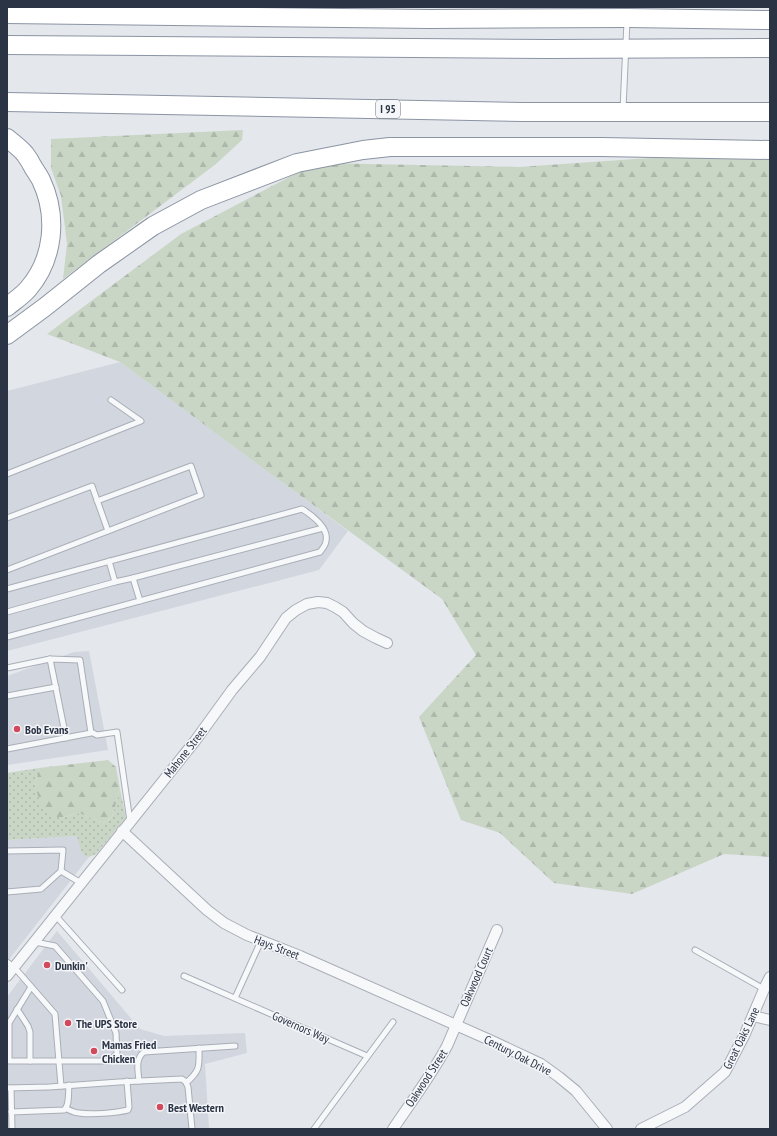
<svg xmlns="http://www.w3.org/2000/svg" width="777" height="1136" font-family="'PT Sans Narrow',sans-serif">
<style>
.built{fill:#d2d6de}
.grass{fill:url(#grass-dots)}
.forest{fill:url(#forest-firs)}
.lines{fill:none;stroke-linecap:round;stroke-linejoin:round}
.service-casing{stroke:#a9aeb7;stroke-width:7}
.minor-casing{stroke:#a9aeb7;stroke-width:12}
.motorway-casing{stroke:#8b94a3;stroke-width:20}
.service{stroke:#f7f8fa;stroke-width:5}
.minor{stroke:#f7f8fa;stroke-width:10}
.motorway{stroke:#fff;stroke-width:18}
.poi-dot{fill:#d1495b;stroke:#f4f6f9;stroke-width:1.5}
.labels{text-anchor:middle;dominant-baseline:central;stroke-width:3;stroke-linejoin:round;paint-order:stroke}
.shield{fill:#f4f6f9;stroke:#676e7b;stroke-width:1}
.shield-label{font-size:11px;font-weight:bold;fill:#2b3445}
.poi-label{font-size:12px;font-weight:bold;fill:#2b3445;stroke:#f4f6f9;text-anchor:start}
.street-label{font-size:12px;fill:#2b3445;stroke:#f4f6f9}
</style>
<defs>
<pattern id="grass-dots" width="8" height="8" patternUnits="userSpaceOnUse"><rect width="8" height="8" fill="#c9d6c5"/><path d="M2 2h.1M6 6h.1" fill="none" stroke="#adb8ab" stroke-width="1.8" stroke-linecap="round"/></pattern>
<pattern id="forest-firs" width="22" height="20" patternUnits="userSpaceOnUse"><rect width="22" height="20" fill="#c9d6c5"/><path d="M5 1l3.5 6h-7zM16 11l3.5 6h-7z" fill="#adb8ab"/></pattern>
</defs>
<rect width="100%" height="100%" fill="#e4e7ec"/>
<!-- built -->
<g class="built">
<path d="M 120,362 L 348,531 L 319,570 L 7,651 L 7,391 Z"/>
<path d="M 89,651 L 108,750 L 7,765 L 7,676 L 74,652 Z"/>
<path d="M 78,836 L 81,851 L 84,856 L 89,857 L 7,962 L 7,840 Z"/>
<path d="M 57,931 L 140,1029 L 164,1036 L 245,1033 L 247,1053 L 205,1064 L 209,1129 L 7,1129 L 7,997 Z"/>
</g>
<!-- grass -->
<path class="grass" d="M 39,768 L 35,787 L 61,818 L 79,813 L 103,823 L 112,817 L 120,789 L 126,818 L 96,854 L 89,857 L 84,856 L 81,851 L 77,836 L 7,840 L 7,773 Z"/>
<!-- forest -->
<g class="forest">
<path d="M 243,130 L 242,140 L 216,164 L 63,279 L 67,244 L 61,196 L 51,168 L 51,139 Z"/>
<path d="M 737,152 L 770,152 L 770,857 L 724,854 L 632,894 L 554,883 L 500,833 L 461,820 L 419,717 L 476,655 L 442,599 L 275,477 L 120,362 L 47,334 L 181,234 L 316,163 L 519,167 Z"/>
<path d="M 108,760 L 116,767 L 120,789 L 112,817 L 103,823 L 79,813 L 61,818 L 49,814 L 41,804 L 35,787 L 39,768 Z"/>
</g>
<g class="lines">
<defs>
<g id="service">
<path d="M 623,109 L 627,21"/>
<path d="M 7,474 L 141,421 L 111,400"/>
<path d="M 7,518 L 92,486 L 108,531"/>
<path d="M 109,561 L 115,582 L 133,578 L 140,601"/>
<path d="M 7,570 L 201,495 L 191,466 L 97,501"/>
<path d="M 133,578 L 323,528"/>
<path d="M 7,589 L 302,509 C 312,515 329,528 326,541 C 326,545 322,549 320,552 L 7,637"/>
<path d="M 7,612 L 115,582"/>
<path d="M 50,659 L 66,738"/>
<path d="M 7,668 L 50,659 L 80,660 L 91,733 L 7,749"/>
<path d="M 7,696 L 56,687"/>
<path d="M 91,732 L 97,735 L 117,732 L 130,821"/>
<path d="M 7,851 L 63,850 L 61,871 L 41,889 L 7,892"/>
<path d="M 61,871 L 81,883"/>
<path d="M 55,915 L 122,990"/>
<path d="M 695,950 L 764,989"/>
<path d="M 7,962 L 14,967 L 55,1014 L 61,1086"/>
<path d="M 184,976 L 367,1056"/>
<path d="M 31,987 L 9,1023 L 9,1061 L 109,1061 L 117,1054 L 116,1033 L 103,1001 L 55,946 L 35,942"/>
<path d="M 235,998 L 261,941"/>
<path d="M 17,1009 L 28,1026 L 30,1032 L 30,1061"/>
<path d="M 139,1081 C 138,1070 135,1059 144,1052 L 235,1046"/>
<path d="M 186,1083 C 201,1070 199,1066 199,1048"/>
<path d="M 7,1088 L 49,1087 L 119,1082 L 182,1079 L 186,1082 L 188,1087 L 192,1129"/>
<path d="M 11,1088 L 12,1129"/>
<path d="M 67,1109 C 71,1111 75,1113 79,1113 C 91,1115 116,1113 128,1110 L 129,1107 L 127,1081"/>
<path d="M 11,1112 L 64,1110 C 70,1105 68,1093 69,1085"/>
<path d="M 314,1129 L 393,1022"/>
</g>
<g id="minor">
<path d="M 122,831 L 207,910 L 224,923 L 247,935 L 300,956 L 492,1041 L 541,1064 L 559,1077 L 576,1091 L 607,1129"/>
<path d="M 7,976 L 195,741 L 232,690 L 260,657 L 286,618 L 296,610 L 307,604 L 318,602 L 327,603 L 335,607 L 343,612 L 353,623 L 363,631 L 376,638 L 387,643"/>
<path d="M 753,1016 L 770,1020"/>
<path d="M 393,1129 C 411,1102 431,1076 447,1046 L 497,930"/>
<path d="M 641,1129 L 685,1107 L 725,1072 L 744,1036 L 765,987 L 770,977"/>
</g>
<g id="motorway">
<path d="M 7,14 L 430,19 L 627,18 L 770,20"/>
<path d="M 7,45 L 549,49 L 770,48"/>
<path d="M 7,102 L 522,112 L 770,112"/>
<path d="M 7,138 C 13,143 20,148 25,154 C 28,158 31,163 33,167 C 36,172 39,176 41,180 C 58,216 54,259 28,289 C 22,296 14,301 7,307"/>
<path d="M 7,335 L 45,307 L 99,264 L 153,226 L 201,200 L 297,163 L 363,150 L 390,147 L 601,147 L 770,150"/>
</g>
</defs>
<!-- service casing -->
<use href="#service" class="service-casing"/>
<!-- minor casing -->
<use href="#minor" class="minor-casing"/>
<!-- motorway casing -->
<use href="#motorway" class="motorway-casing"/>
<!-- service -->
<use href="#service" class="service"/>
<!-- minor -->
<use href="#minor" class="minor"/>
<!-- motorway -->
<use href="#motorway" class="motorway"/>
</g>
<!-- markers -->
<g class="poi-dot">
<circle cx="17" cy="729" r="4"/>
<circle cx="47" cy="965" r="4"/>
<circle cx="68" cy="1023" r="4"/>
<circle cx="94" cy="1051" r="4"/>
<circle cx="160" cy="1107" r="4"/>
</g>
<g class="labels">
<!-- shield labels -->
<rect class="shield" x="376" y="100" width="24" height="18" rx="3"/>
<g class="shield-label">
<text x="388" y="109">I 95</text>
</g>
<!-- poi labels -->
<g class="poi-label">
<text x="25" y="729">Bob Evans</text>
<text x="55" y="965">Dunkin'</text>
<text x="76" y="1023">The UPS Store</text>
<text x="102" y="1044">Mamas Fried<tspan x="102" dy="14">Chicken</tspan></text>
<text x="168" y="1107">Best Western</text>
</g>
<!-- street labels -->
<g class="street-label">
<text transform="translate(185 752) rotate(-52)">Mahone Street</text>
<text transform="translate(277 947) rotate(21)">Hays Street</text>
<text transform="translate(476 977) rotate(-66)">Oakwood Court</text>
<text transform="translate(301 1027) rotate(24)">Governors Way</text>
<text transform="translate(741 1038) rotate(-64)">Great Oaks Lane</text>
<text transform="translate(518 1055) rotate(27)">Century Oak Drive</text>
<text transform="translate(426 1078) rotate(-57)">Oakwood Street</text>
</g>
</g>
<!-- border -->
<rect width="777" height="1136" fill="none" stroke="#2b3445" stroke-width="16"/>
</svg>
